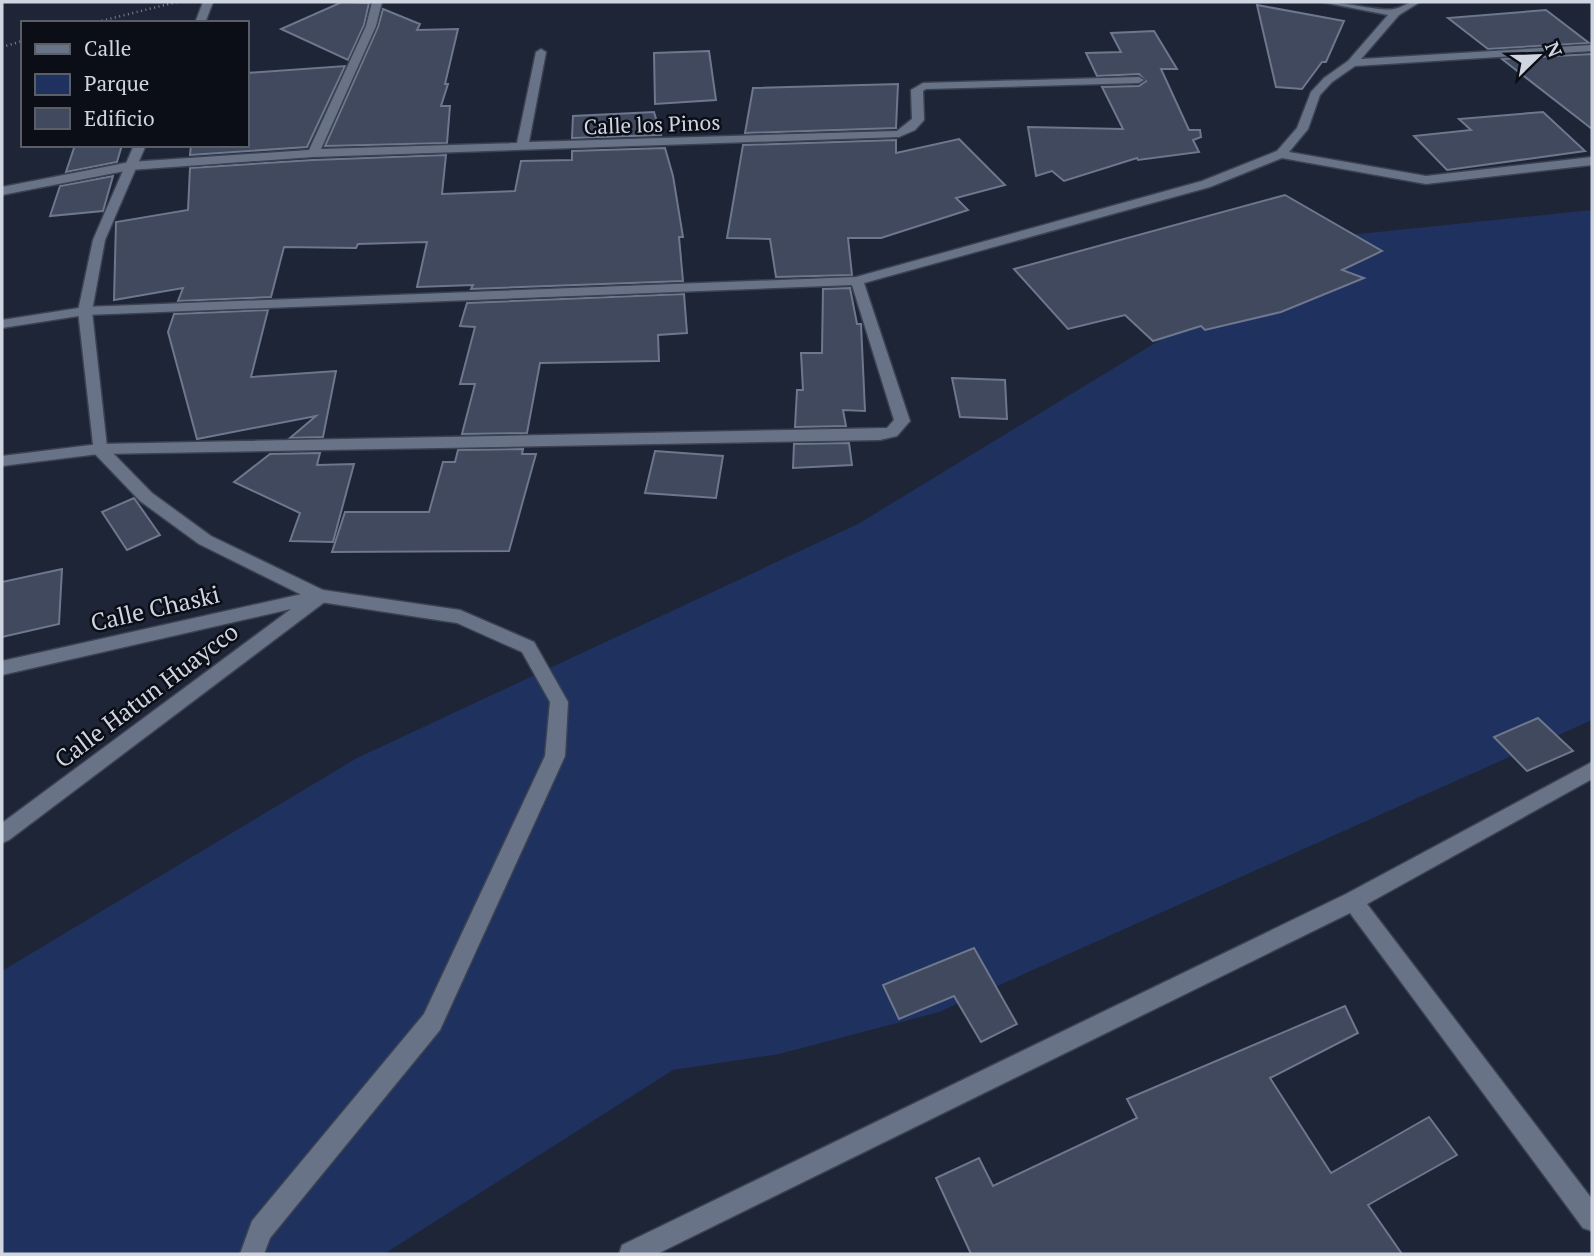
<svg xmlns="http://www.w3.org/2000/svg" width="1594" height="1256" font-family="'PT Serif',serif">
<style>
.green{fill:#1f315f}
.building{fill:#40495d;stroke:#6d778d;stroke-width:2}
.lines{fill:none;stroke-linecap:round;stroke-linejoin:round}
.minor-casing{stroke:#3b4251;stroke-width:3}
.tertiary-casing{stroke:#3b4251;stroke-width:3}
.path{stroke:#7c8392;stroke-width:2.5;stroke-dasharray:1 3.5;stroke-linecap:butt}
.minor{fill:#697388;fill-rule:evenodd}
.tertiary{fill:#697388;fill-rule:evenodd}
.labels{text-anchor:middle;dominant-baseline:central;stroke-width:5;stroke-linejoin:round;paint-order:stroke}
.far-street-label{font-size:21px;fill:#cfd5e1;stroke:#0b0e16}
.street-label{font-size:24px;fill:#cfd5e1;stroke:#0b0e16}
</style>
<rect width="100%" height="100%" fill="#1d2537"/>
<!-- green -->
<path class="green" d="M 1592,210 L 1592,720 L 939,1012 L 779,1054 L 673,1070 L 384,1254 L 2,1254 L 2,971 L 357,758 L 858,524 L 1329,237 Z"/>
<!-- building -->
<g class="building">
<path d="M 342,2 L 369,3 L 364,25 L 348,60 L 281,29 Z"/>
<path d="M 1257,5 L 1344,21 L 1326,62 L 1322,62 L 1302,89 L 1276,87 Z"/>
<path d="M 383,9 L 420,24 L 417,30 L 458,29 L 445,84 L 448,84 L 441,106 L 450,106 L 447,143 L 325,146 L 378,27 Z"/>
<path d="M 1546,10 L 1589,43 L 1488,49 L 1448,18 Z"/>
<path d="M 1154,31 L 1177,69 L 1161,69 L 1189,130 L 1200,130 L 1201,137 L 1193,140 L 1199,152 L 1138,160 L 1137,158 L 1064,181 L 1052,171 L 1036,176 L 1028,127 L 1123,129 L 1102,87 L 1139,86 L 1146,81 L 1139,74 L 1097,76 L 1086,53 L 1121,52 L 1111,33 Z"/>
<path d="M 709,51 L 716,100 L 655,104 L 654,53 Z"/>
<path d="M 1592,54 L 1592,129 L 1502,59 Z"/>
<path d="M 345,66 L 307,147 L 190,155 L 191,145 L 247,145 L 247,73 Z"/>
<path d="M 898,84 L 896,128 L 745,133 L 753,88 Z"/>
<path d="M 654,112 L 661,135 L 572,138 L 573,116 Z"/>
<path d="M 1543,112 L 1585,151 L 1447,170 L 1414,136 L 1471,130 L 1459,119 Z"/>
<path d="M 959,139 L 1005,185 L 956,198 L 968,210 L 881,238 L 848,238 L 852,275 L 776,277 L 770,239 L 727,238 L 743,145 L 896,140 L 896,153 Z"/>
<path d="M 75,145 L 122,145 L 117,162 L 66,172 Z"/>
<path d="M 665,148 L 673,176 L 683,237 L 679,237 L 683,281 L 471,289 L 473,285 L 417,287 L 427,242 L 358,244 L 356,248 L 284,247 L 271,297 L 178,301 L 183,288 L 114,300 L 116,222 L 188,210 L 190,168 L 313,160 L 446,155 L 442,194 L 515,191 L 521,161 L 572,160 L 572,151 Z"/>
<path d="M 113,176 L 103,211 L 50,216 L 60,186 Z"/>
<path d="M 1285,195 L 1382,251 L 1342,270 L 1364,278 L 1281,312 L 1205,330 L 1201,326 L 1153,341 L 1125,315 L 1068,329 L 1014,269 Z"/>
<path d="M 850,288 L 857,324 L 861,324 L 865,411 L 843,410 L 846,426 L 795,427 L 797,390 L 803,390 L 801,353 L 822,353 L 823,289 Z"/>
<path d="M 684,294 L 687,333 L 658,335 L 659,361 L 540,363 L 527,433 L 462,434 L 475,384 L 460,384 L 475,327 L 460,326 L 467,303 Z"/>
<path d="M 268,310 L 251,377 L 336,371 L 323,437 L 290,438 L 316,416 L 197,439 L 168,332 L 174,314 Z"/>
<path d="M 952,378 L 1005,380 L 1007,419 L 960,417 Z"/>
<path d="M 849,443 L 852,465 L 793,468 L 794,444 Z"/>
<path d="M 523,449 L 522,454 L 536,454 L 509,551 L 332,552 L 345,512 L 429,512 L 443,462 L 455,462 L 458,450 Z"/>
<path d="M 655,451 L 723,456 L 716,498 L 645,493 Z"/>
<path d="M 320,453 L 317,465 L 354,464 L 333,542 L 290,541 L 300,513 L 234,482 L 270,454 Z"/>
<path d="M 134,498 L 160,535 L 127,550 L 102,512 Z"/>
<path d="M 62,569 L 59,624 L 2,637 L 2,582 Z"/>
<path d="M 1538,718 L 1573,751 L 1527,771 L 1494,737 Z"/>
<path d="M 974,948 L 1017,1024 L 981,1042 L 954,996 L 899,1019 L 883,985 Z"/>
<path d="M 1345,1006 L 1358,1033 L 1270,1078 L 1331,1173 L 1429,1117 L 1457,1155 L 1368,1205 L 1402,1254 L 971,1254 L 936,1178 L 979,1158 L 993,1186 L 1137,1118 L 1127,1099 Z"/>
</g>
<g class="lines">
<defs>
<g id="minor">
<path d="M 372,2 L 382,2 L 376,26 L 321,149 L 517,143 L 536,52 L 541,49 L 546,52 L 529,142 L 897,131 L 912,119 L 911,90 L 923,83 L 1139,77 L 1144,80 L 1139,83 L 926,89 L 923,91 L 924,120 L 915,130 L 899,137 L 313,157 L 130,170 L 2,195 L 2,187 L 130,162 L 309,150 L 366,26 Z"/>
<path d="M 1322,2 C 1341,1 1382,12 1394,9 C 1404,7 1408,1 1420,2 L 1399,15 L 1361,59 L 1592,45 L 1592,51 L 1355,66 L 1332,82 L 1320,95 L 1308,129 L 1289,152 L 1426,176 L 1592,157 L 1592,165 L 1426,184 L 1282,158 L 1210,187 L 864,283 L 910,421 L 897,436 L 880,440 L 99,454 L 2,466 L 2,456 L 99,444 L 887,428 L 894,420 L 852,285 L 85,315 L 2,328 L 2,320 L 85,307 L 856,277 L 1202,181 L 1277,151 L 1297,128 L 1311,92 L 1324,78 L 1348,61 L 1388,15 Z"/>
<path d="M 320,590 L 326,591 L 329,596 L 326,601 L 9,840 L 2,843 L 2,823 L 291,609 L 2,675 L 2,661 Z"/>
<path d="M 1592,762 L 1592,779 L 1367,904 L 1592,1199 L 1592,1231 L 1583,1228 L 1350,913 L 657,1254 L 619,1254 L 622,1245 L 1346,894 Z"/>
</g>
<g id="tertiary">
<path d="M 203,2 L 213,2 L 205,23 L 195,23 Z"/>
<path d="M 134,145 L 146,145 L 105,240 L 92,311 L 107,447 L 152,493 L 211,536 L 323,590 L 460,610 L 534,642 L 568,702 L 565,756 L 440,1030 L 270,1238 L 264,1254 L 240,1254 L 252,1221 L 424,1014 L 545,756 L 550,702 L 522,652 L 457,623 L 314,601 L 199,544 L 140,501 L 94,453 L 78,311 L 93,240 Z"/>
</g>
</defs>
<!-- minor casing -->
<use href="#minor" class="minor-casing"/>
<!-- tertiary casing -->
<use href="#tertiary" class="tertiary-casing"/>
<!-- path -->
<g class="path">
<path d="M 93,23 L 177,2"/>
<path d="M 2,47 L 23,41"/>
</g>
<!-- minor -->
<use href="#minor" class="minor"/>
<!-- tertiary -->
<use href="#tertiary" class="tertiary"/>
</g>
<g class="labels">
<!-- far-street labels -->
<g class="far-street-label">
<text transform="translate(652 124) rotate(-2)">Calle los Pinos</text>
</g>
<!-- street labels -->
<g class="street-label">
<text transform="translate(155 608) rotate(-13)">Calle Chaski</text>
<text transform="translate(146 695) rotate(-37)">Calle Hatun Huaycco</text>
</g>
</g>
<!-- border -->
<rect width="1594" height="1256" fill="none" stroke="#cfd5e1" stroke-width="7"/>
<!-- legend -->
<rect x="21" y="21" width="228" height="126" fill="#0b0e16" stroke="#595e67" stroke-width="2"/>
<rect x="35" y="44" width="35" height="10" fill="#697388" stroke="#595e67" stroke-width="2"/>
<text x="84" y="56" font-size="21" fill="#cfd5e1">Calle</text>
<rect x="35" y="74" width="35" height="21" fill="#1f315f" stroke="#595e67" stroke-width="2"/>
<text x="84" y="91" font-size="21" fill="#cfd5e1">Parque</text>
<rect x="35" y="108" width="35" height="21" fill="#40495d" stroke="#595e67" stroke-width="2"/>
<text x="84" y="126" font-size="21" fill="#cfd5e1">Edificio</text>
<!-- north arrow -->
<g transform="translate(1538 56) rotate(67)" stroke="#0b0e16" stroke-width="5" paint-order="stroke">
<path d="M0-5L12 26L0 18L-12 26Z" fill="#cfd5e1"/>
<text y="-10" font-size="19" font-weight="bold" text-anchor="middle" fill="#cfd5e1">N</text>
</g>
</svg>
